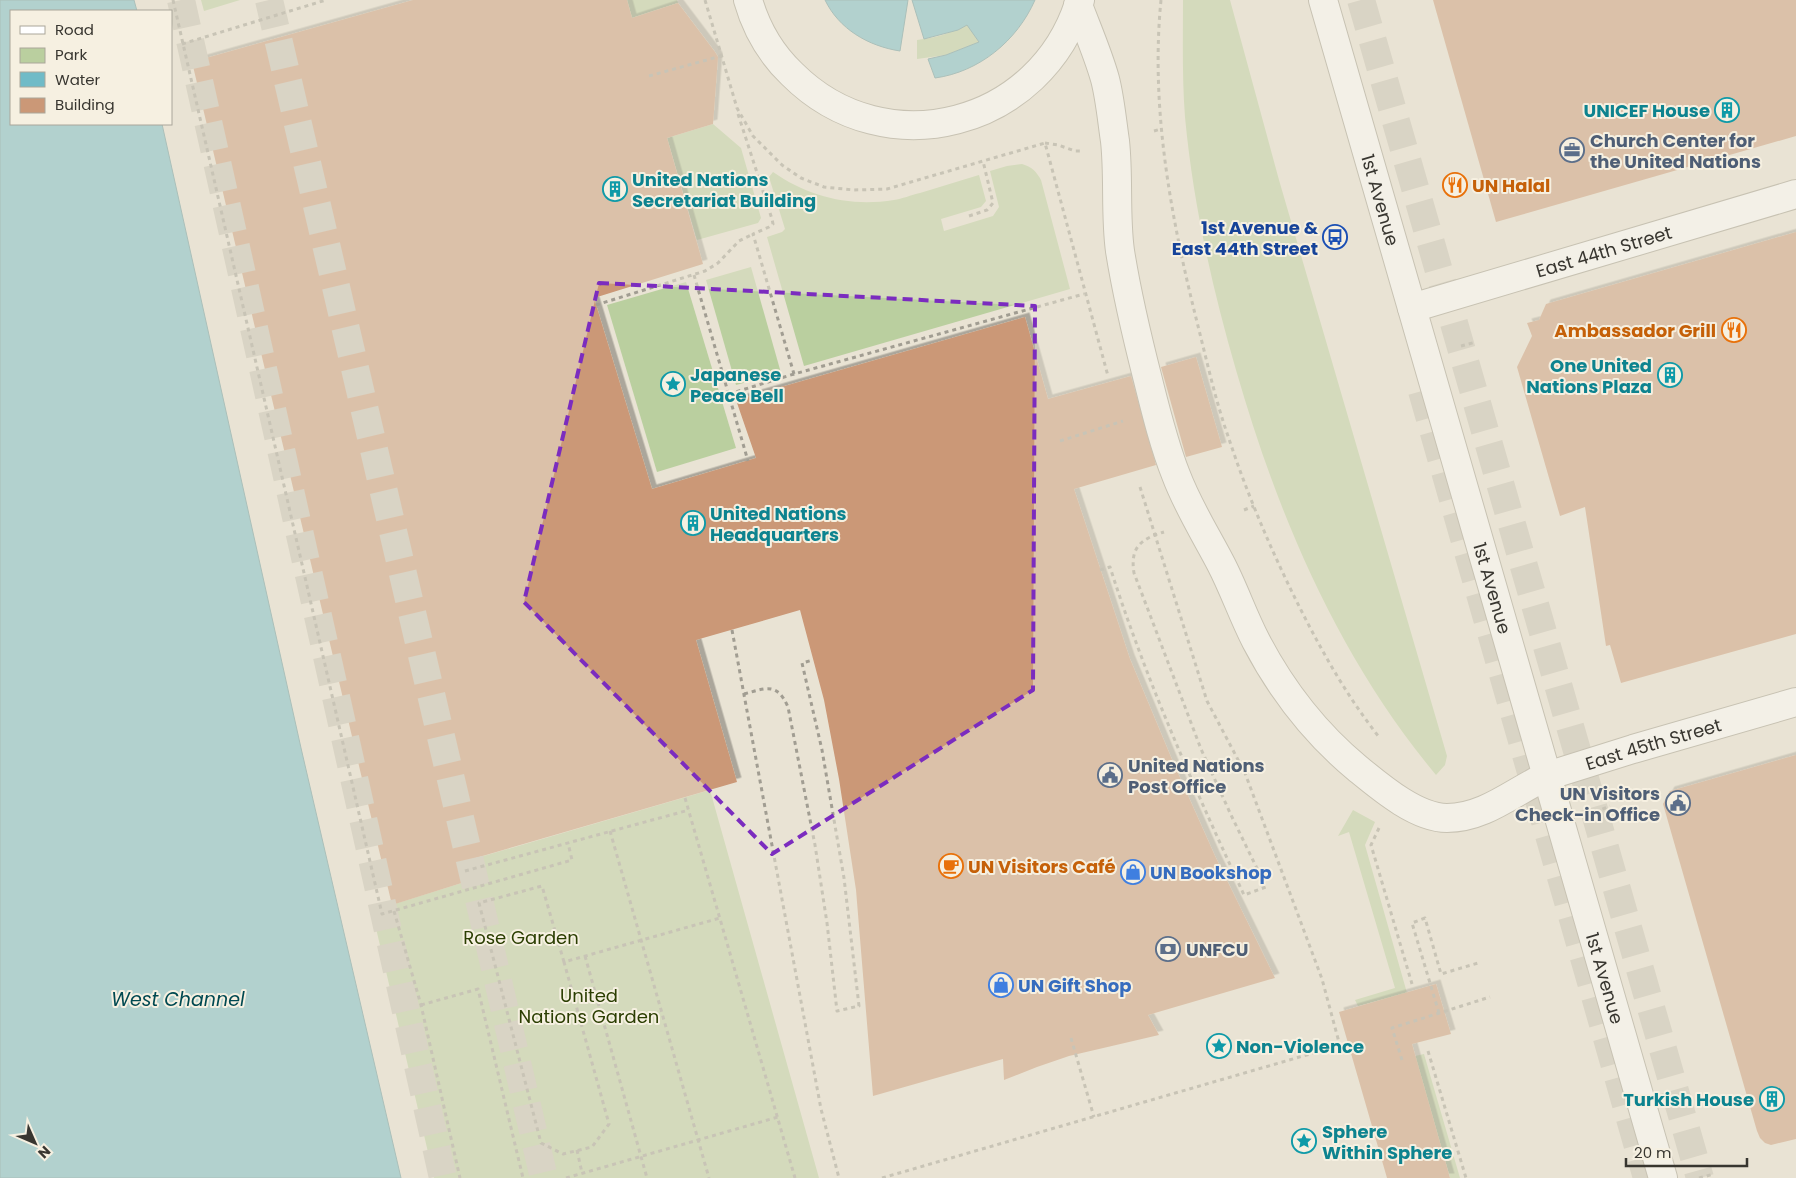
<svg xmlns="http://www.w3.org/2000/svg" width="1796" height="1178" font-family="Poppins,sans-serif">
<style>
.green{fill:#bacf9f}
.water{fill:#70bbc7;stroke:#5f939a}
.building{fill:#cb9877;filter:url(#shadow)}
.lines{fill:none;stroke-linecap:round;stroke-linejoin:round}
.major-tunnel{stroke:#c6c0b3;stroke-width:28;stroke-dasharray:28 14;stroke-linecap:butt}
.highway-tunnel{stroke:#c6c0b3;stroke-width:28;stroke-dasharray:28 14;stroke-linecap:butt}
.minor-casing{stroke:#9f9a8c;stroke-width:30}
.major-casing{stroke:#9f9a8c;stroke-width:30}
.path{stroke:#a19d92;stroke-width:3;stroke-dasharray:4 4;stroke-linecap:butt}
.minor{stroke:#fff;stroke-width:28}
.major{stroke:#fff;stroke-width:28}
.marked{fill:none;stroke:#7b2cbf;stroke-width:4;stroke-dasharray:10 6;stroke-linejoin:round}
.labels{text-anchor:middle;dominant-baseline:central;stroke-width:4;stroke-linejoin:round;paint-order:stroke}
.culture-label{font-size:18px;font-weight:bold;fill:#0d838f;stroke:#f6f0e1;text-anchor:start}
.service-label{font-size:18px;font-weight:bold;fill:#4e5e75;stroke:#f6f0e1;text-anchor:start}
.food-label{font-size:18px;font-weight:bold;fill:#c56008;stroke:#f6f0e1;text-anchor:start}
.street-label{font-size:18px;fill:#383630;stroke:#f6f0e1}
.transit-label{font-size:18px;font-weight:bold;fill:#164399;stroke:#f6f0e1;text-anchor:end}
.shop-label{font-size:18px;font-weight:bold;fill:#366cbe;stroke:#f6f0e1;text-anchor:start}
.park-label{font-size:18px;fill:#2b3e02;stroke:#f6f0e1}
.water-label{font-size:19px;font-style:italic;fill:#004951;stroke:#f6f0e1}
</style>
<defs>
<filter id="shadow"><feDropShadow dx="4.5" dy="-4.5" stdDeviation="0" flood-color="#0004"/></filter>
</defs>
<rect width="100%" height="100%" fill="#e9e3d4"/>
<!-- green -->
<g class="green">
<path d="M 201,0 L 240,0 L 204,11 Z"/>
<path d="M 627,0 L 677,0 L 678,3 L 632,18 Z"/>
<path d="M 1183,0 L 1230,0 L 1279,180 L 1447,756 L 1445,765 L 1436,775 C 1338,657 1278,516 1236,370 C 1212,287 1193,203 1185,117 C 1182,78 1183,39 1183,0 Z"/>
<path d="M 967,24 L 979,42 L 946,55 L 917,59 L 917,40 C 935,38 952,33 967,24 Z"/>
<path d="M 713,124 L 741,148 L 761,218 L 758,223 L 697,240 L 667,138 Z"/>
<path d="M 1022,164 C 1032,167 1036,171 1041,180 L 1070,289 L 804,366 L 767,237 L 782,232 L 785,229 L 769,177 L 773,172 C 809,197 850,207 894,200 C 902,199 911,195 920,193 C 940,187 959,181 979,175 L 986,201 L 981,207 L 941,219 L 944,231 L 993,216 L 999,207 L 990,171 L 1007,166 Z"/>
<path d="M 751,267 L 781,373 L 736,385 L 706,280 Z"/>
<path d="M 686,282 L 736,448 L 657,472 L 607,305 Z"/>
<path d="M 710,790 L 819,1178 L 434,1178 L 372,911 L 468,881 L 463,862 Z"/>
<path d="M 1353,810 L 1375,822 L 1365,845 L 1407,993 L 1358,1006 L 1355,1000 L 1395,988 L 1349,832 L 1338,836 Z"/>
<path d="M 1424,1054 L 1460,1178 L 1450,1178 L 1415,1056 Z"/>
</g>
<!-- water -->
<g class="water">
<path d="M 0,0 L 134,0 L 137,11 L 11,11 L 11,124 L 162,124 L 301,748 L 401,1178 L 0,1178 Z"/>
<path d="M 825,0 L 908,0 L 900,51 C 868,46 839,29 825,0 Z"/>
<path d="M 912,0 L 1035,0 C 1017,41 979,72 935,78 L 928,59 L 946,55 L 979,42 L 967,25 L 958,30 L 924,39 Z"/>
</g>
<!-- building -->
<g class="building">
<path d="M 413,0 L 627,0 L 632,18 L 678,3 L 715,52 L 718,57 L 713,124 L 667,138 L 703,264 L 594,298 L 652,489 L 756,458 L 736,400 L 1025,317 L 1048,399 L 1131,376 L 1156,465 L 1074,489 L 1130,659 L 1173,762 L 1215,856 L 1275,978 L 1148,1015 L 1159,1035 L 1069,1056 L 1037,1067 L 1004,1080 L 1003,1059 L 873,1096 L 856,890 L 839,779 L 824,700 L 800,610 L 696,640 L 737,782 L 462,862 L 468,881 L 392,905 L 192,62 Z"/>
<path d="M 1433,0 L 1796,0 L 1796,136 L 1496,222 Z"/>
<path d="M 1796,232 L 1796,634 L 1621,683 L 1610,645 L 1606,646 L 1585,507 L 1560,516 L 1517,367 L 1532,336 L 1527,323 L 1539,320 L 1546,304 Z"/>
<path d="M 1196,357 L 1222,447 L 1186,457 L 1161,367 Z"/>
<path d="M 1796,755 L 1796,1139 L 1771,1145 L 1765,1143 L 1760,1138 L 1757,1131 L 1663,804 L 1670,791 Z"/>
<path d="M 1436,984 L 1451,1034 L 1412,1044 L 1450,1178 L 1387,1178 L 1339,1012 Z"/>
</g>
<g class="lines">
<!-- major-tunnel -->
<g class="major-tunnel">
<path d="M 1361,0 L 1700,1178"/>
<path d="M 1422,391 L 1647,1178"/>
</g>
<!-- highway-tunnel -->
<g class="highway-tunnel">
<path d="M 181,0 L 443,1178"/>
<path d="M 269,0 L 544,1178"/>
</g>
<defs>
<g id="minor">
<path d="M 748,0 C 756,28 771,54 792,74 C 886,168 1042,126 1080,0"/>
<path d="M 1078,5 C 1087,29 1098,54 1105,79 C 1110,98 1112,121 1115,141 C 1119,178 1115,215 1120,251 C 1127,295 1137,337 1148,380 C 1156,412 1164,445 1176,475 C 1188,507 1206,535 1221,564 C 1234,589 1243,616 1256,641 C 1281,689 1315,733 1357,768 C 1379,786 1416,818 1447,818 C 1485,818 1514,791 1547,776"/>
<path id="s1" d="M 1412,308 L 1796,194"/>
</g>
<g id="major">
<path id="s2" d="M 1323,0 L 1663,1178"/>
<path id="s3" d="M 1547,776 L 1633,749 L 1796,702"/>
</g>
</defs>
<!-- minor casing -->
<use href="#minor" class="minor-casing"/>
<!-- major casing -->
<use href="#major" class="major-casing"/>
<!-- path -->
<g class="path">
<path d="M 173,0 L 382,914 L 572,860 L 568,843"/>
<path d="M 705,0 L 737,108 L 753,136 L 782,165 L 801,178 L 824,187 L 854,190 L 887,189 L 1045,143 L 1108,376"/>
<path d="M 1161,0 C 1150,111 1172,223 1199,330 C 1208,366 1216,402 1228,436 C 1248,497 1274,557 1303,614 C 1325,657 1349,699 1379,737"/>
<path d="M 182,44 L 326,0"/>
<path d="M 649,76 L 721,56"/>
<path d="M 738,114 L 772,219 L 773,224 L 769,227 L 753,234 L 794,374 L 1084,294"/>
<path d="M 1154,131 L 1161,129"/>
<path d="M 1045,143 L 1058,145 L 1075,151 L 1080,151"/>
<path d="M 969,216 L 987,210 L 993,203 L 983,161"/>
<path d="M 694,275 L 748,461"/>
<path d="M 596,305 L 705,271 L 718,263 L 739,241 L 753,234"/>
<path d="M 1461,346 L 1476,342"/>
<path d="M 729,394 L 794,374"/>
<path d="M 1060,441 L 1123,421"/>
<path d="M 1140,487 L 1207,701 L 1245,773 L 1322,979 L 1340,1046"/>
<path d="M 1244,510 L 1254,506"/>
<path d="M 1100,570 L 1110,567 C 1146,680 1194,787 1244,895 L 1266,887 L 1231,815 L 1201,749 L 1134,573 C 1130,548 1140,539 1164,532"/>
<path d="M 732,630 L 821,1109 L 839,1178"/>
<path d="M 744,694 C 766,688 777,682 788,707 L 815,845 L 827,923 L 837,1011 L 859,1006 L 844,878 L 822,750 L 802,663 L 813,660"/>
<path d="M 685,798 L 795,1178"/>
<path d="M 1595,812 L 1610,806"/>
<path d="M 1379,828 L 1371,845 L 1412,984"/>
<path d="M 610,831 L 709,1178"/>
<path d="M 465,871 L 689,810"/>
<path d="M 394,911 L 421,1005 L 460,1178"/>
<path d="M 585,956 L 647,1178"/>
<path d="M 564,962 L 542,886 L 479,903 L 541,1143 L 563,1154 L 592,1147 L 609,1124 L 564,962 L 720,918"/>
<path d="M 421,1005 L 478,989 L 523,1178"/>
<path d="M 1439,1013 L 1412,923 L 1425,918 L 1441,974 L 1478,963"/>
<path d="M 1071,1038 L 1094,1117"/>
<path d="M 1428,1051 L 1466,1178"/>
<path d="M 1402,1060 L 1392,1028 L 1490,997"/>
<path d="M 577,1150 L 582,1173"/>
<path d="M 566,1178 L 778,1117"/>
<path d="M 882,1178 L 1348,1043"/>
<path d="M 1699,1178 L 1714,1174"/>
</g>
<!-- minor -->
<use href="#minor" class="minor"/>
<!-- major -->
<use href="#major" class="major"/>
</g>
<!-- marked area -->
<path d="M0 0H1796V1178H0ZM 599,283 L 1035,306 L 1033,690 L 772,854 L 524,602 Z" fill="#e9e3d4" fill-opacity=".55" fill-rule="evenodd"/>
<path class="marked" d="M 599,283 L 1035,306 L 1033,690 L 772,854 L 524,602 Z"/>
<!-- icons -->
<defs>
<symbol id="building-ring" viewBox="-11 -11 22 22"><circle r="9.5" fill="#f6f0e1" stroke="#0f9aa8" stroke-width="1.5"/><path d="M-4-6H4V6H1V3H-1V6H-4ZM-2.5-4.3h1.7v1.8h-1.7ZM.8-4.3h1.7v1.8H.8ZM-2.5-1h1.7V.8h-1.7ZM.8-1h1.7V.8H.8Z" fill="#0f9aa8"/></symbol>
<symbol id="office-ring" viewBox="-11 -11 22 22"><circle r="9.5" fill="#f6f0e1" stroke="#5c6f8a" stroke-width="1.5"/><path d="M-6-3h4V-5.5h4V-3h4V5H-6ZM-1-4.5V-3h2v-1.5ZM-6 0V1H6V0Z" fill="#5c6f8a"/></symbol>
<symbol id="restaurant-ring" viewBox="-11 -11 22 22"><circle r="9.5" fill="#f6f0e1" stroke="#e8710a" stroke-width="1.5"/><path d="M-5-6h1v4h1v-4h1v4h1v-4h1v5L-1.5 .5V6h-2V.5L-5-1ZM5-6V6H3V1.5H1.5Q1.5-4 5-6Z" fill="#e8710a"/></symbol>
<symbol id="bus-ring" viewBox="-11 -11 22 22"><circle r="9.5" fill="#f6f0e1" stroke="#1a4fb4" stroke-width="1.5"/><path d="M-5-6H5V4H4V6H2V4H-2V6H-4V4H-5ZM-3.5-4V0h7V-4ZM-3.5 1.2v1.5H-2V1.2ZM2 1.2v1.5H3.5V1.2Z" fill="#1a4fb4"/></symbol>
<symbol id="sight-ring" viewBox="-11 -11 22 22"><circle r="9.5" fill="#f6f0e1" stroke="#0f9aa8" stroke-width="1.5"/><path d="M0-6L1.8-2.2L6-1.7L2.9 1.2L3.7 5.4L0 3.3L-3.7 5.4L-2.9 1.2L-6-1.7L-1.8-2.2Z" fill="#0f9aa8"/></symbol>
<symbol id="civic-ring" viewBox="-11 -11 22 22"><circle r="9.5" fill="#f6f0e1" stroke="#5c6f8a" stroke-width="1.5"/><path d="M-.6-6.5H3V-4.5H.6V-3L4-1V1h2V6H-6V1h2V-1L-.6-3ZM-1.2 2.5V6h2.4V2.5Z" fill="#5c6f8a"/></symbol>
<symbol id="cafe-ring" viewBox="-11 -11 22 22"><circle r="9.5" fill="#f6f0e1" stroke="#e8710a" stroke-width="1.5"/><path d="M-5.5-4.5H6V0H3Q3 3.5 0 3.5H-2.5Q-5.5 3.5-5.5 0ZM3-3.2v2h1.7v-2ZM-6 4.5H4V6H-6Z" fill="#e8710a"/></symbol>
<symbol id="shop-ring" viewBox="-11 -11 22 22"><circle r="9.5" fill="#f6f0e1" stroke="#3f7fe0" stroke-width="1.5"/><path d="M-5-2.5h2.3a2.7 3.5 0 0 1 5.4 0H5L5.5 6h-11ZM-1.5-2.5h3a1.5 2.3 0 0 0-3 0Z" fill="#3f7fe0"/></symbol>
<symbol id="bank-ring" viewBox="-11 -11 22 22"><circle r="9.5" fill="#f6f0e1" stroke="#5c6f8a" stroke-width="1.5"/><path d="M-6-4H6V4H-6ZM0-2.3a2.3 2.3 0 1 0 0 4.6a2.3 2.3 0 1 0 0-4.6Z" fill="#5c6f8a"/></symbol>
</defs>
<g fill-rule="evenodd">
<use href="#building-ring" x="1713" y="96" width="28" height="28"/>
<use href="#office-ring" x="1558" y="136" width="28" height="28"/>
<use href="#restaurant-ring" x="1441" y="171" width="28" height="28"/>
<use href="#building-ring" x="601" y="175" width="28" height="28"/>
<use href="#bus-ring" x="1321" y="223" width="28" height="28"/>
<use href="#restaurant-ring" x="1720" y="316" width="28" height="28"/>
<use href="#building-ring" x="1656" y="361" width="28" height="28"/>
<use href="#sight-ring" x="659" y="370" width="28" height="28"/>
<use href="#building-ring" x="679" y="509" width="28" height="28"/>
<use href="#civic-ring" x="1096" y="761" width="28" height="28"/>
<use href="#civic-ring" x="1664" y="789" width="28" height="28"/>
<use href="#cafe-ring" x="937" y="852" width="28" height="28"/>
<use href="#shop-ring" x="1119" y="858" width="28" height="28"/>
<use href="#bank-ring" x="1154" y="935" width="28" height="28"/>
<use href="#shop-ring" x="987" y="971" width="28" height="28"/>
<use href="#sight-ring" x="1205" y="1032" width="28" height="28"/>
<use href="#building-ring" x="1758" y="1085" width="28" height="28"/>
<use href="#sight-ring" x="1290" y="1127" width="28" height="28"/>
</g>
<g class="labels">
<!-- culture labels -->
<g class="culture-label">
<text x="1710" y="110" text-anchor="end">UNICEF House</text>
<text x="632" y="179">United Nations<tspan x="632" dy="21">Secretariat Building</tspan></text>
<text x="1652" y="365" text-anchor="end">One United<tspan x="1652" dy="21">Nations Plaza</tspan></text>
<text x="690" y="374">Japanese<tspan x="690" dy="21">Peace Bell</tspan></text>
<text x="710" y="513">United Nations<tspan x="710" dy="21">Headquarters</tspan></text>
<text x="1236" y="1046">Non-Violence</text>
<text x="1754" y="1099" text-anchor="end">Turkish House</text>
<text x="1322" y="1131">Sphere<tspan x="1322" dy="21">Within Sphere</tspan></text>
</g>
<!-- service labels -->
<g class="service-label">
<text x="1590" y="140">Church Center for<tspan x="1590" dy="21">the United Nations</tspan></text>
<text x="1128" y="765">United Nations<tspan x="1128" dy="21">Post Office</tspan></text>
<text x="1660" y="793" text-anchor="end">UN Visitors<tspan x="1660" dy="21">Check-in Office</tspan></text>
<text x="1186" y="949">UNFCU</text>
</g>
<!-- food labels -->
<g class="food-label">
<text x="1472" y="185">UN Halal</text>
<text x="1716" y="330" text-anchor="end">Ambassador Grill</text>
<text x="968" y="866">UN Visitors Café</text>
</g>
<!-- street labels -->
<g class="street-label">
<text stroke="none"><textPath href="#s2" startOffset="208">1st Avenue</textPath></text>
<text stroke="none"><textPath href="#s1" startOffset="200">East 44th Street</textPath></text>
<text stroke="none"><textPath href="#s2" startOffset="612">1st Avenue</textPath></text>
<text stroke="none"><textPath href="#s3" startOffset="111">East 45th Street</textPath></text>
<text stroke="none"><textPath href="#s2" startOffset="1018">1st Avenue</textPath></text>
</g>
<!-- transit labels -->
<g class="transit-label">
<text x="1318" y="227">1st Avenue &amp;<tspan x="1318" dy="21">East 44th Street</tspan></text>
</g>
<!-- shop labels -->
<g class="shop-label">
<text x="1150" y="872">UN Bookshop</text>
<text x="1018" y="985">UN Gift Shop</text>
</g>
<!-- park labels -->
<g class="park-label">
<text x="521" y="937">Rose Garden</text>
<text x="589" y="995">United<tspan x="589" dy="21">Nations Garden</tspan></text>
</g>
<!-- water labels -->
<g class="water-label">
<text x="178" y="999">West Channel</text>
</g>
</g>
<!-- legend -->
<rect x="10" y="10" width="162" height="115" fill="#f6f0e1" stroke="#aaa69a"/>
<rect x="20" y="26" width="25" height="8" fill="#ffffff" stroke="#aaa69a"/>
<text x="55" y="35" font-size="15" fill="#383630">Road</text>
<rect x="20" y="48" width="25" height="15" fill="#bacf9f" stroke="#aaa69a"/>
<text x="55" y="60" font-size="15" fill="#383630">Park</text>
<rect x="20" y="72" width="25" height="15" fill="#70bbc7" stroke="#aaa69a"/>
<text x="55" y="85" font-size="15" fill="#383630">Water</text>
<rect x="20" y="98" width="25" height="15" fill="#cb9877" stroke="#aaa69a"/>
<text x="55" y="110" font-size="15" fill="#383630">Building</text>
<!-- north arrow -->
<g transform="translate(35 1143) rotate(135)" stroke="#f6f0e1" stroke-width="4" paint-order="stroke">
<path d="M0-4L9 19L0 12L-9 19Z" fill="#383630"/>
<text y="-8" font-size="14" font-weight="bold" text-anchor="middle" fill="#383630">N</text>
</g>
<!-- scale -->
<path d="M1626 1158v8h121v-8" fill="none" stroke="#383630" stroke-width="2.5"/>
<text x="1634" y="1158" font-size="15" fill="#383630" stroke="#f6f0e1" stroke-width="4" paint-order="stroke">20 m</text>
</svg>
